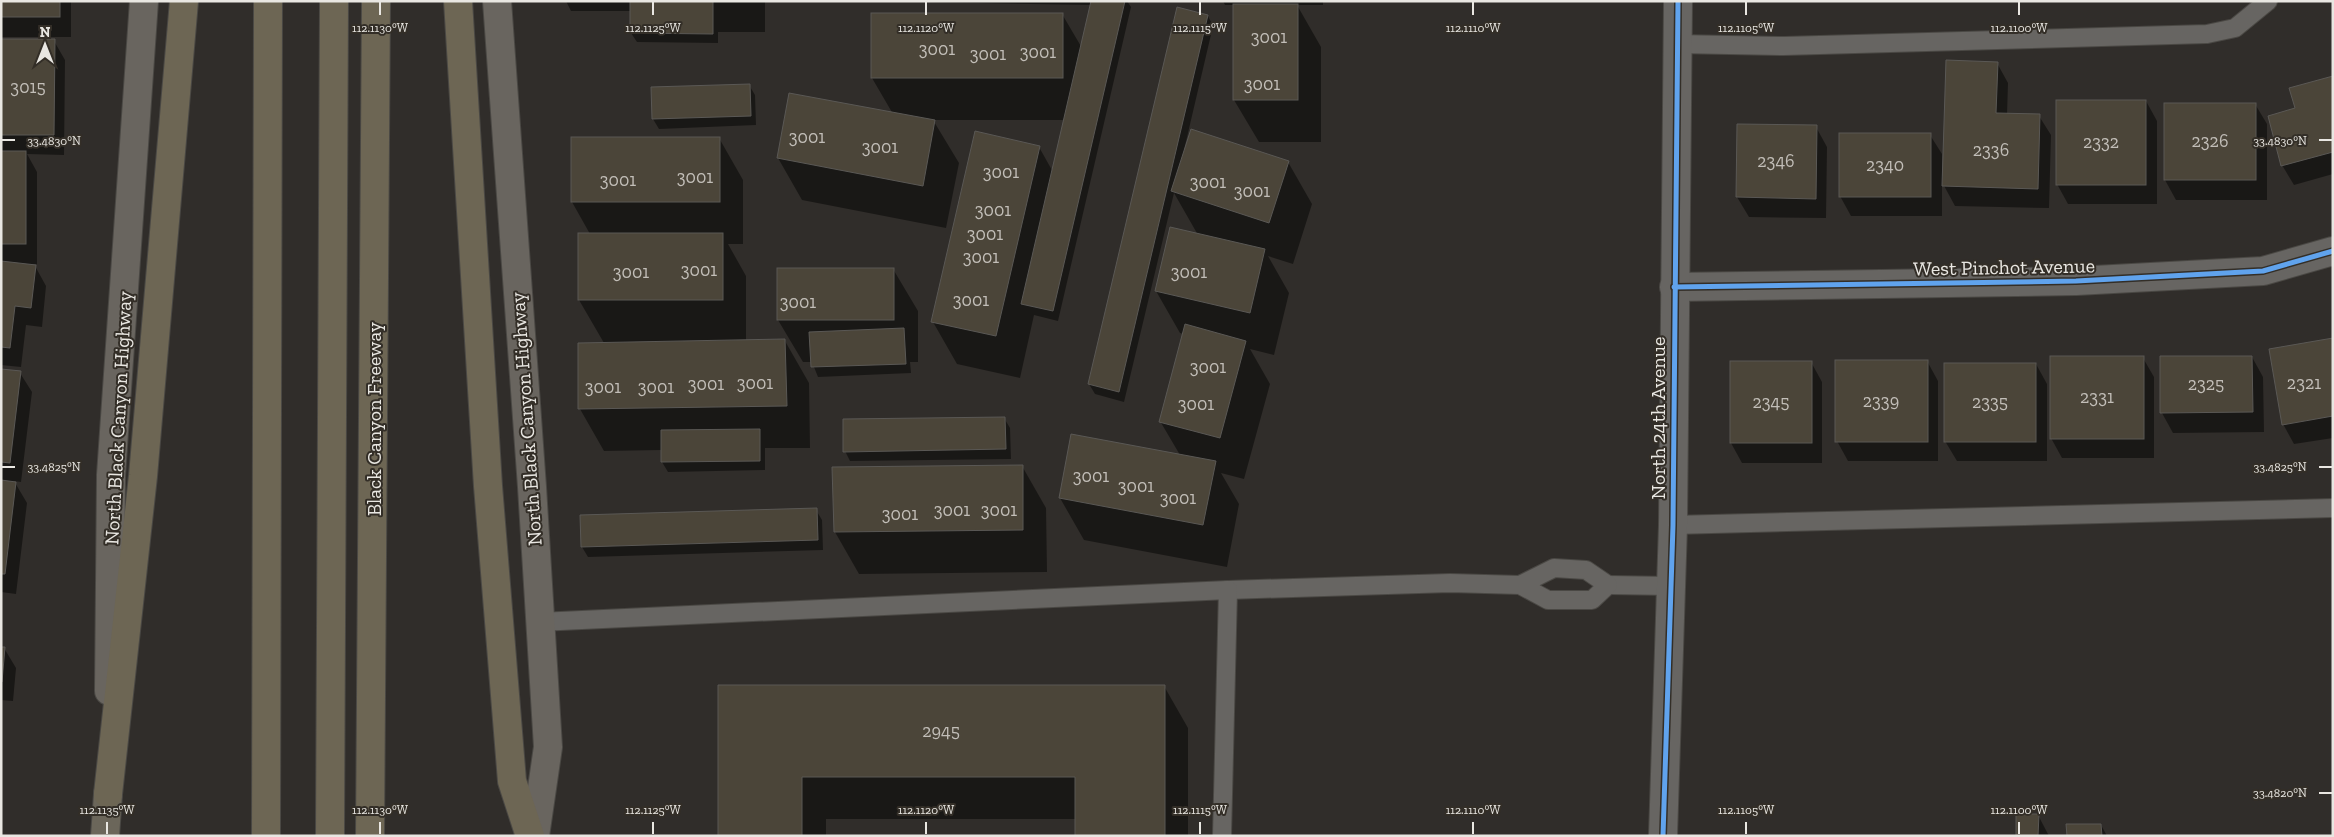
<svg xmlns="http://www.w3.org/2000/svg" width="2334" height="837" font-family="'Zilla Slab',serif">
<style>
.shadow{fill:#0007}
.building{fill:#4b4539;stroke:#5a5855}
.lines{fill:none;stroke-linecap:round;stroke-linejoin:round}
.lane-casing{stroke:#4a4844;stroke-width:20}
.street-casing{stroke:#4a4844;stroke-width:30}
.secondary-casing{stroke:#4a4844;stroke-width:30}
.primary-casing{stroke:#4a4844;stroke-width:30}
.highway-casing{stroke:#4a4844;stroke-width:30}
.lane{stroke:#676562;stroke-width:18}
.street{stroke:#676562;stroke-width:28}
.secondary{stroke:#69655f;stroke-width:28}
.primary{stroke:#6b665a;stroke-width:28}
.highway{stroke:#6d6654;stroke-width:28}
.cycleway-casing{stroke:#332e27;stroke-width:8}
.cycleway{stroke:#60a3ed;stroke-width:5}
.ticks{fill:none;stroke:#e9e7e2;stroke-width:2}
.labels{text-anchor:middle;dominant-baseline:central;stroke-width:4;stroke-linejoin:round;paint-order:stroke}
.number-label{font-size:18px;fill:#c2beb8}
.street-label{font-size:20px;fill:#e9e7e2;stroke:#332e27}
.ticks-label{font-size:12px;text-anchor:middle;fill:#e9e7e2;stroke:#332e27;stroke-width:4;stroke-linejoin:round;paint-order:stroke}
</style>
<rect width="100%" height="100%" fill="#302d2a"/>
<!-- shadow -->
<g class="shadow">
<rect x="1" y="1" width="70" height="36"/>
<path d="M 566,1 L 765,1 L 765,32 L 718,32 L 718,43 L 637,42 L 631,33 L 631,11 L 571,11 Z"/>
<path d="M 870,1 L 1127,1 L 1131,7 L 1058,321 L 1034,315 L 1020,378 L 957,364 L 933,322 L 1039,147 L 1053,172 L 1065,120 L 933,120 L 959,163 L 946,228 L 802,200 L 778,158 L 893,114 L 872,78 L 1062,14 L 1082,48 L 1092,5 Z"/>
<path d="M 1223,1 L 1323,1 L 1323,5 L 1297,5 L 1321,47 L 1321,142 L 1259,142 L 1234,100 L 1234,5 L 1225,5 Z"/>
<path d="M 1208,16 L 1213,26 L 1184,150 L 1288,162 L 1312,204 L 1293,264 L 1268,256 L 1289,293 L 1274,355 L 1250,349 L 1270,384 L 1244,479 L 1221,473 L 1239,504 L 1227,567 L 1084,540 L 1060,498 L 1180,455 L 1160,421 L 1184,334 L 1180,333 L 1156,291 L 1198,235 L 1174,193 L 1124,402 L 1095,394 L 1089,384 Z"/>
<path d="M 1,40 L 54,41 L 65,60 L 64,155 L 27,154 L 37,172 L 37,264 L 28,264 L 28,265 L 35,266 L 46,286 L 42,327 L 26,325 L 21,367 L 1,365 Z"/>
<path d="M 1997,63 L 2008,83 L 2007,115 L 2039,116 L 2051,135 L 2049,208 L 1955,206 L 1942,182 L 1942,216 L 1851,216 L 1840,196 L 1930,135 L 1942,154 L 1942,176 L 1944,176 Z"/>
<path d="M 2333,77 L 2333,174 L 2294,185 L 2282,165 L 2297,109 Z"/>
<path d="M 749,85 L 755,95 L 756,125 L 659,129 L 653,119 Z"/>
<path d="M 2146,101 L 2157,121 L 2157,204 L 2068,204 L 2057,184 Z"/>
<path d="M 2255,104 L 2267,124 L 2267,200 L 2176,200 L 2165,180 Z"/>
<path d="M 1816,127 L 1827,147 L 1826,218 L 1749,217 L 1737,197 Z"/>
<path d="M 572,138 L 719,138 L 743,180 L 743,244 L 728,244 L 746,276 L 746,341 L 785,341 L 809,383 L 810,448 L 765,448 L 765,470 L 668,472 L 662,462 L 662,450 L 604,451 L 580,409 L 604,343 L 579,300 L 590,234 L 572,202 Z"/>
<path d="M 778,269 L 893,269 L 918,311 L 918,362 L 910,362 L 911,373 L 818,377 L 812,362 L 803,362 L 778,320 Z"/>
<path d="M 2333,339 L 2333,438 L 2294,444 L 2283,424 Z"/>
<path d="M 2252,357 L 2263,377 L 2264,432 L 2173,433 L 2162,413 Z"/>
<path d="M 2143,358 L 2154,377 L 2154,458 L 2062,458 L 2051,438 Z"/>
<path d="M 1927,361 L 1938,381 L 1938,461 L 1848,461 L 1837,441 Z"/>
<path d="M 1811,362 L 1822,382 L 1822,463 L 1742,463 L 1731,443 Z"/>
<path d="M 2036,364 L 2047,384 L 2047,461 L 1957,461 L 1945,441 Z"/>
<path d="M 1,370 L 20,373 L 32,392 L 21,482 L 14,481 L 27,503 L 16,594 L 1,592 Z"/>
<path d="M 1004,418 L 1010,428 L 1011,459 L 850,461 L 845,451 Z"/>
<path d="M 1022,466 L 1046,508 L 1047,572 L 859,574 L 835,532 L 834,468 Z"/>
<path d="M 816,510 L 822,520 L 823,550 L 588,557 L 582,547 L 581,516 Z"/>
<path d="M 1,648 L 4,648 L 16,668 L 13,701 L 1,700 Z"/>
<path d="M 719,686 L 1164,686 L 1188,728 L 1188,836 L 1076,836 L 1076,819 L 826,819 L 826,836 L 719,836 Z"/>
<path d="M 2038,815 L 2049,836 L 2017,836 Z"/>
<path d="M 2101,825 L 2107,836 L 2068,836 Z"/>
</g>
<!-- building -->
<g class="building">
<rect x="1" y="1" width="59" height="16"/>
<path d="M 630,1 L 713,1 L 713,34 L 630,33 Z"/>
<path d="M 1091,1 L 1125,1 L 1053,311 L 1021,304 Z"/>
<rect x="1233" y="4" width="65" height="96"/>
<path d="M 1177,7 L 1208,15 L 1119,392 L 1088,384 Z"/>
<rect x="871" y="13" width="192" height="65"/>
<path d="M 1,39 L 55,39 L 54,135 L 1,135 Z"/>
<path d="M 1946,60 L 1998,62 L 1996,113 L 2040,114 L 2038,189 L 1942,186 Z"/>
<path d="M 2333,76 L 2333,152 L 2281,166 L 2268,116 L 2295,108 L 2289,88 Z"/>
<path d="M 750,84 L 751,116 L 652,119 L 651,87 Z"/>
<path d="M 789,93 L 935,120 L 923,186 L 777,158 Z"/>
<rect x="2056" y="100" width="90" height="85"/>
<rect x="2164" y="103" width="92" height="77"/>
<path d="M 1737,124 L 1817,125 L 1816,199 L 1736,197 Z"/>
<path d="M 1191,129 L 1289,161 L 1269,223 L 1171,191 Z"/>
<path d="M 975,131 L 1040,146 L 996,336 L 931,322 Z"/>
<rect x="1839" y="133" width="92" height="64"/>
<rect x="571" y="137" width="149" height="65"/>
<rect x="1" y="151" width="25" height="93"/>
<path d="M 1170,227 L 1265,249 L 1250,313 L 1155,291 Z"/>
<rect x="578" y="233" width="145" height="67"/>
<path d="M 1,261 L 36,265 L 31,308 L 15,306 L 10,348 L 1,347 Z"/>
<rect x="777" y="268" width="117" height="52"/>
<path d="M 1185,324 L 1246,341 L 1220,438 L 1159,422 Z"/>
<path d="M 904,328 L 906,364 L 811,367 L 809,332 Z"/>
<path d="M 2333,338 L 2333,416 L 2282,425 L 2269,349 Z"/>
<path d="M 785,339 L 787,406 L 578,409 L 578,343 Z"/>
<rect x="2050" y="356" width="94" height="83"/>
<path d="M 2160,356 L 2252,356 L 2253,412 L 2160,413 Z"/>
<rect x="1835" y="360" width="93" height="82"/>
<rect x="1730" y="361" width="82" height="82"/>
<rect x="1944" y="363" width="92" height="79"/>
<path d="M 1,369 L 21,371 L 10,463 L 1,462 Z"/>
<path d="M 1005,417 L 1006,449 L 843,452 L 843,419 Z"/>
<path d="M 760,429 L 760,461 L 661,462 L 661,430 Z"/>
<path d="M 1071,434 L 1216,461 L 1203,525 L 1059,498 Z"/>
<path d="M 1023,465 L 1023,530 L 834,532 L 832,467 Z"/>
<path d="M 1,480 L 16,482 L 5,574 L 1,574 Z"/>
<path d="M 817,508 L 818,540 L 581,547 L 580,515 Z"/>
<path d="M 1,647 L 5,647 L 2,682 L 1,682 Z"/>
<path d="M 718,685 L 1165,685 L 1165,836 L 1075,836 L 1075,777 L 802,777 L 802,836 L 718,836 Z"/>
<path d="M 2016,814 L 2039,814 L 2038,836 L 2016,836 Z"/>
<path d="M 2066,824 L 2101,824 L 2102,836 L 2067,836 Z"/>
</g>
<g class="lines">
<defs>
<g id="lane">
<path d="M 1677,44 L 1784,46 L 2207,34 L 2235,28 L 2268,1"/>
<path d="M 1673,525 L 2333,508"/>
<path d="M 1608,585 L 1671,586"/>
<path d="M 1228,590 L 1450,583 L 1520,585 L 1554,568 L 1586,570 L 1608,585 L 1592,600 L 1548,600 L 1520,585"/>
<path d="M 539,622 L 1228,590 L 1222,836"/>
</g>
<g id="street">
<path d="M 1674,287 L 2076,281 L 2263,271 L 2333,251"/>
<path d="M 1663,836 L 1673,525 L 1678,1"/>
</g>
<g id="secondary">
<path d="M 497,1 L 532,487 L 548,747 L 535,836"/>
<path d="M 109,691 L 111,475 L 144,1"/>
</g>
<path id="primary" d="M 105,836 L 108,794"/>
<g id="highway">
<path d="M 458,1 L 488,486 L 512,781 L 530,836"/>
<path d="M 108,794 L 143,476 L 184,1"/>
<path d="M 266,836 L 268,1"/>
<path d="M 330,836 L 334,1"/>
<path d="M 370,836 L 376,1"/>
</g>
</defs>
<!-- lane casing -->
<use href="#lane" class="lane-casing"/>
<!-- street casing -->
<use href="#street" class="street-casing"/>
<!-- secondary casing -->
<use href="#secondary" class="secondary-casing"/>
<!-- primary casing -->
<use href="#primary" class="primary-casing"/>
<!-- highway casing -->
<use href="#highway" class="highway-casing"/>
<!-- lane -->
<use href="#lane" class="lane"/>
<!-- street -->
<use href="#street" class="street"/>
<!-- secondary -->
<use href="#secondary" class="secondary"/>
<!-- primary -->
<use href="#primary" class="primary"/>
<!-- highway -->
<use href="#highway" class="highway"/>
<defs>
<g id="cycleway">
<path d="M 1674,287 L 2076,281 L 2263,271 L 2333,251"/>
<path d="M 1663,836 L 1673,525 L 1678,1"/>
</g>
</defs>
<!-- cycleway casing -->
<use href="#cycleway" class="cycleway-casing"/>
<!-- cycleway -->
<use href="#cycleway" class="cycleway"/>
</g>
<!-- ticks -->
<path class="ticks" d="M 380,2 L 380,15M 653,2 L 653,15M 926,2 L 926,15M 1200,2 L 1200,15M 1473,2 L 1473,15M 1746,2 L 1746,15M 2019,2 L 2019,15M 2,140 L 15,140M 2319,140 L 2332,140M 2,467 L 15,467M 2319,467 L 2332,467M 2319,793 L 2332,793M 107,822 L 107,834M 380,822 L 380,834M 653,822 L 653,834M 926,822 L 926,834M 1200,822 L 1200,834M 1473,822 L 1473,834M 1746,822 L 1746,834M 2019,822 L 2019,834"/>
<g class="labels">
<!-- number labels -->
<g class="number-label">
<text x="1269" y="37">3001</text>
<text x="937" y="49">3001</text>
<text x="1038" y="52">3001</text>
<text x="988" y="54">3001</text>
<text x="1262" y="84">3001</text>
<text x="28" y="87">3015</text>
<text x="807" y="137">3001</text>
<text x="2210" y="141">2326</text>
<text x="2101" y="142">2332</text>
<text x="880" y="147">3001</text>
<text x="1991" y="150">2336</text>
<text x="1776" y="161">2346</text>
<text x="1885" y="165">2340</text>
<text x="1001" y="172">3001</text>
<text x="695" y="177">3001</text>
<text x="618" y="180">3001</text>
<text x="1208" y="182">3001</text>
<text x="1252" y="191">3001</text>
<text x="993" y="210">3001</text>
<text x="985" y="234">3001</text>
<text x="981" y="257">3001</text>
<text x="699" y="270">3001</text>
<text x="631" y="272">3001</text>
<text x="1189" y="272">3001</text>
<text x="971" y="300">3001</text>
<text x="798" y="302">3001</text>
<text x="1208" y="367">3001</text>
<text x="755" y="383">3001</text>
<text x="2304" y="383">2321</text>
<text x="706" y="384">3001</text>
<text x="2206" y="384">2325</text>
<text x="603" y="387">3001</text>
<text x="656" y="387">3001</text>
<text x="2097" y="397">2331</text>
<text x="1881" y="401">2339</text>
<text x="1771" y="402">2345</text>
<text x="1990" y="402">2335</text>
<text x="1196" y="404">3001</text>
<text x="1091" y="476">3001</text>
<text x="1136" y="486">3001</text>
<text x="1178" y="498">3001</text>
<text x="952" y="510">3001</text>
<text x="999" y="510">3001</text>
<text x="900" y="514">3001</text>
<text x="941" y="731">2945</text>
</g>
<!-- street labels -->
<g class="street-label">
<text transform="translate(2004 267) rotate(-1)">West Pinchot Avenue</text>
<text transform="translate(118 418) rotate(-87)">North Black Canyon Highway</text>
<text transform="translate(1658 418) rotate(-90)">North 24th Avenue</text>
<text transform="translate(374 419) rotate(-90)">Black Canyon Freeway</text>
<text transform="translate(526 419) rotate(-94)">North Black Canyon Highway</text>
</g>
</g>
<g class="ticks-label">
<text x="380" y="32">112.1130°W</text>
<text x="653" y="32">112.1125°W</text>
<text x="926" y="32">112.1120°W</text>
<text x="1200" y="32">112.1115°W</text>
<text x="1473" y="32">112.1110°W</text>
<text x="1746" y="32">112.1105°W</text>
<text x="2019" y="32">112.1100°W</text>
<text x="54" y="145">33.4830°N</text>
<text x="2280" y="145">33.4830°N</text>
<text x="54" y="471">33.4825°N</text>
<text x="2280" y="471">33.4825°N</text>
<text x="2280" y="797">33.4820°N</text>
<text x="107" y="814">112.1135°W</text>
<text x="380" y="814">112.1130°W</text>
<text x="653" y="814">112.1125°W</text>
<text x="926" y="814">112.1120°W</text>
<text x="1200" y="814">112.1115°W</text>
<text x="1473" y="814">112.1110°W</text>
<text x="1746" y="814">112.1105°W</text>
<text x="2019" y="814">112.1100°W</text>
</g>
<!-- border -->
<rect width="2334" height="837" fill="none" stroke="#e9e7e2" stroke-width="5"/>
<!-- north arrow -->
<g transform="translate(45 45)" stroke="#332e27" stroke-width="4" paint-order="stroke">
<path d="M0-4L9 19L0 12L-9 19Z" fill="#e9e7e2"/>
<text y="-8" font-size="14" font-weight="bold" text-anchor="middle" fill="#e9e7e2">N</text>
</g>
</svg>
